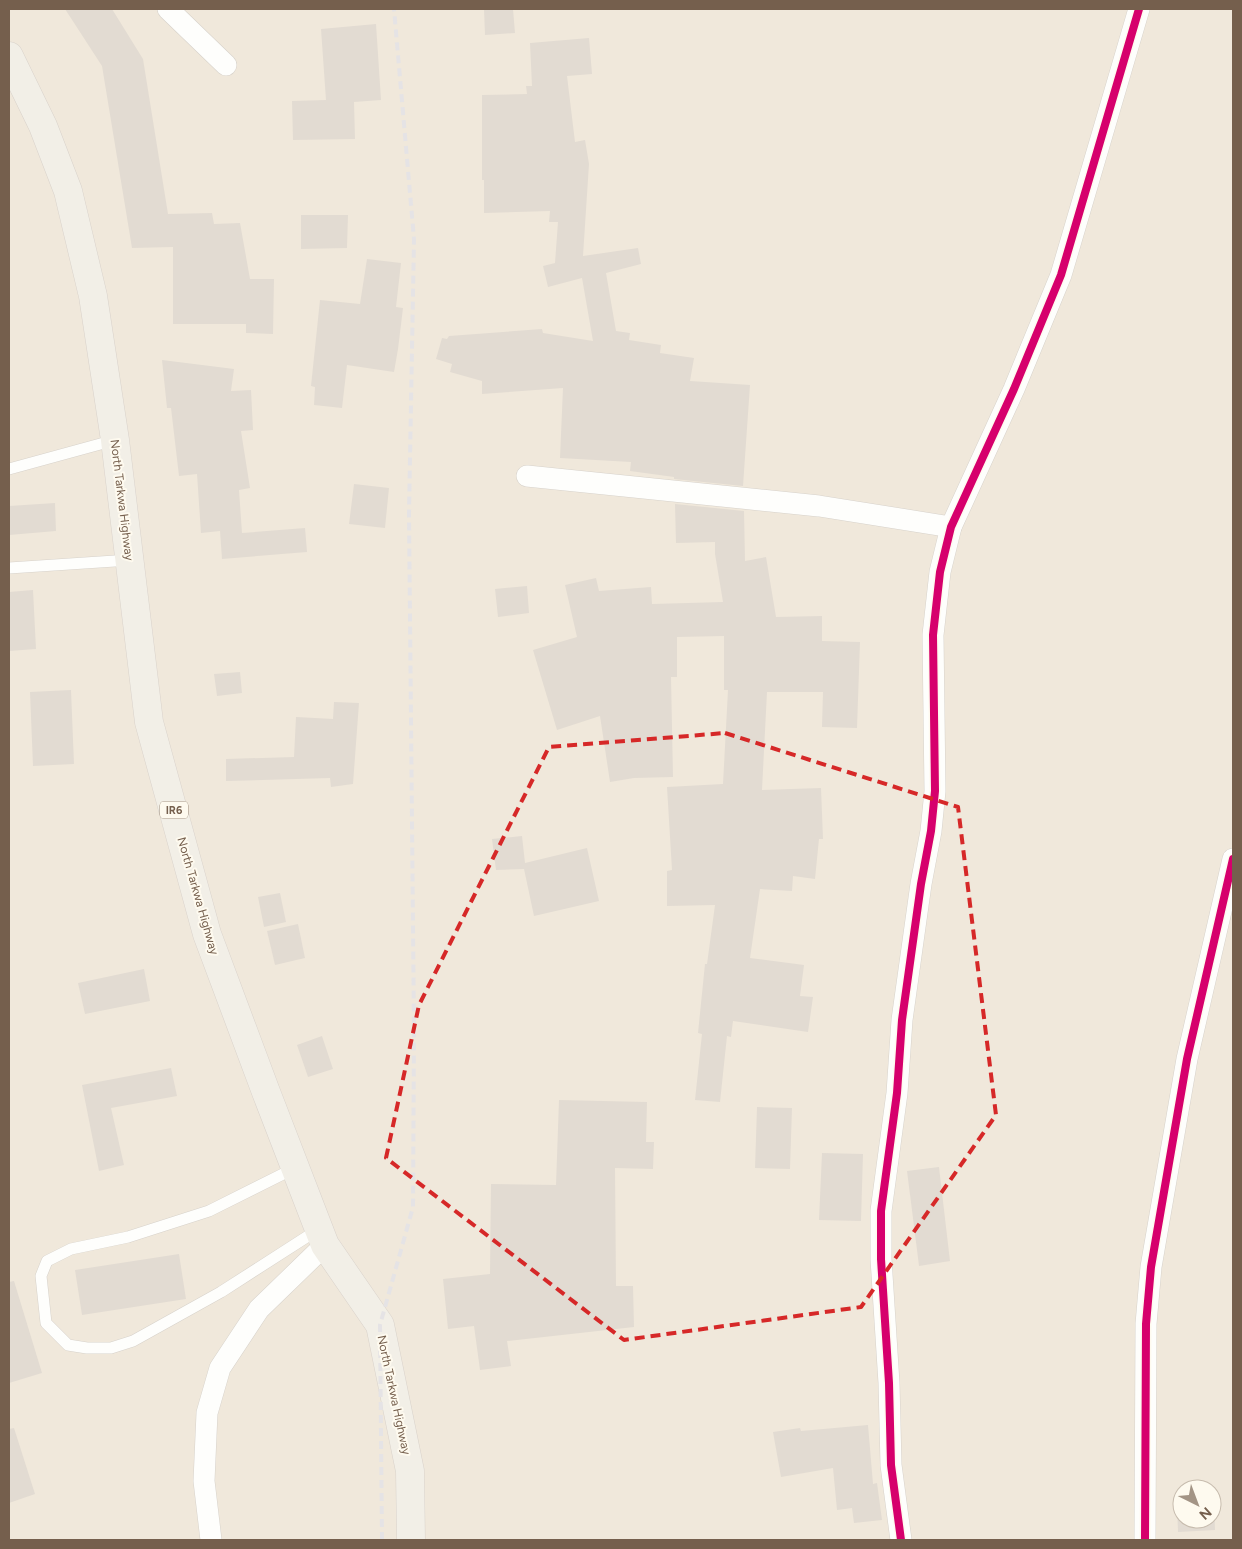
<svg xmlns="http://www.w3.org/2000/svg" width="1242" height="1549" font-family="Figtree,sans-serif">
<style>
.residential{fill:#f0e8db;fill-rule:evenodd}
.building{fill:#e2dbd2}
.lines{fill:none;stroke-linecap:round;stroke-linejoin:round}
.service-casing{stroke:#d7d2cb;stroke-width:12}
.minor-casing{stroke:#d7d2cb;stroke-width:22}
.primary-casing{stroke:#d9d2cb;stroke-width:29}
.service{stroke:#fefefc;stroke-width:11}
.minor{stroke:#fefefc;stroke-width:21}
.primary{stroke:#f2efe7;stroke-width:28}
.rail{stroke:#e5e3e5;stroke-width:4;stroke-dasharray:8 5;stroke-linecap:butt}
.cycleway-casing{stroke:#fefaef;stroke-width:11}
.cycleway{stroke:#d6006c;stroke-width:8}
.marked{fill:none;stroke:#d62828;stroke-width:4;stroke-dasharray:10 6;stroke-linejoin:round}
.labels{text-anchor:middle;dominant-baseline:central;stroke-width:4;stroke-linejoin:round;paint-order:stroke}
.shield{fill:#fefaef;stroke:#9e8e7e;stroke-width:1}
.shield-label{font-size:11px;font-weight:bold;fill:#755f4d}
.street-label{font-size:12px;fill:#755f4d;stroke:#fefaef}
</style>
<rect width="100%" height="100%" fill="#f8f5ed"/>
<!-- residential -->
<path class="residential" d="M 9,9 L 1233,9 L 1233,1540 L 9,1540 ZM 1182,1489 L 1212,1489 L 1212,1519 L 1182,1519 Z"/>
<!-- building -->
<g class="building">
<path d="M 65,9 L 112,9 L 143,59 L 168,214 L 212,213 L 214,224 L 240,223 L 250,279 L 274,279 L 273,334 L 246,333 L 246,324 L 173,324 L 173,247 L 132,248 L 102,66 Z"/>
<path d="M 484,9 L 513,9 L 515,33 L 485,35 Z"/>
<path d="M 376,24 L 381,100 L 354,102 L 355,139 L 293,140 L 292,101 L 326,100 L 321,29 Z"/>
<path d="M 589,38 L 592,74 L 567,76 L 575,142 L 585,140 L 589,164 L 583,256 L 638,248 L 641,264 L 606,273 L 616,331 L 630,333 L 629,340 L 661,345 L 660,353 L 694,358 L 690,381 L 750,385 L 743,486 L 674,479 L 674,477 L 630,471 L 631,462 L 560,458 L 563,388 L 482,394 L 482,381 L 450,372 L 452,364 L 436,359 L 442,338 L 447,339 L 449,336 L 542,329 L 543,333 L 593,341 L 582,278 L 548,287 L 543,266 L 555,263 L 558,222 L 549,222 L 550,211 L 484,213 L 484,180 L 482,180 L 482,95 L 527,94 L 526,86 L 532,86 L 530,43 Z"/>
<path d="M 301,215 L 348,215 L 347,248 L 301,249 Z"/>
<path d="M 367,259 L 401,263 L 396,307 L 403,308 L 398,349 L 394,372 L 347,365 L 342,408 L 314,405 L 315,387 L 311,386 L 320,300 L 360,304 Z"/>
<path d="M 162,360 L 234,369 L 231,391 L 251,390 L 253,430 L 241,431 L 250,488 L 239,490 L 242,533 L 305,528 L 307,552 L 222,559 L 220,531 L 201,533 L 197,474 L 179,476 L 171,408 L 167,408 Z"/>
<path d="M 354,484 L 389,488 L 385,528 L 349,524 Z"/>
<path d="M 55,503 L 56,531 L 9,535 L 9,506 Z"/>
<path d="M 675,504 L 744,511 L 745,561 L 766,557 L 776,617 L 822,616 L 822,641 L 860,642 L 857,728 L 822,727 L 823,692 L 767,692 L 762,790 L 821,788 L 823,839 L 819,839 L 815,879 L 793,876 L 792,891 L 760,889 L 750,958 L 804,965 L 800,996 L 813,997 L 808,1032 L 733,1021 L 731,1037 L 727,1036 L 720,1102 L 695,1100 L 702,1034 L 698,1033 L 705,964 L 707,964 L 715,905 L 667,906 L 667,871 L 672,870 L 667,787 L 723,784 L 728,690 L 724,690 L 724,636 L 677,637 L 677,677 L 671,677 L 673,777 L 634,778 L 610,782 L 600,716 L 557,730 L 533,650 L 577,637 L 565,585 L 596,578 L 599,591 L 651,587 L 652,604 L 723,602 L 715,554 L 715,542 L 676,543 Z"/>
<path d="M 527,586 L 529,613 L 498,617 L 495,589 Z"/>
<path d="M 33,590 L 36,649 L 9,651 L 9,592 Z"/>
<path d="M 240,672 L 242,693 L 217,696 L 214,674 Z"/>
<path d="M 71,690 L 74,764 L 33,766 L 30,692 Z"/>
<path d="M 334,702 L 359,703 L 353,784 L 331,787 L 330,778 L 226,781 L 226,759 L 294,757 L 296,717 L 333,719 Z"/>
<path d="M 522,836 L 525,863 L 587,848 L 599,901 L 534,916 L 524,869 L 496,870 L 492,839 Z"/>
<path d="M 280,893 L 286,922 L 264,927 L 258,897 Z"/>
<path d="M 298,924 L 305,958 L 275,965 L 267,931 Z"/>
<path d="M 144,969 L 150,1001 L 85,1014 L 78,983 Z"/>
<path d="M 322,1036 L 333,1069 L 308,1077 L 297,1045 Z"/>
<path d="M 171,1068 L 177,1096 L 111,1108 L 124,1165 L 99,1171 L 82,1085 Z"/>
<path d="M 559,1100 L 647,1102 L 646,1142 L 654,1142 L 653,1169 L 615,1168 L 616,1286 L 633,1286 L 634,1327 L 507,1341 L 511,1366 L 480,1370 L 474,1326 L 448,1329 L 443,1279 L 490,1274 L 491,1184 L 556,1185 Z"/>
<path d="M 757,1107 L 792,1108 L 790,1169 L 755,1168 Z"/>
<path d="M 822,1153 L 863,1154 L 861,1221 L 819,1220 Z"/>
<path d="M 939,1167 L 950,1261 L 919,1266 L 907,1171 Z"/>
<path d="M 179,1254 L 186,1299 L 82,1315 L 75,1270 Z"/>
<path d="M 14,1281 L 42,1373 L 9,1383 L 9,1282 Z"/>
<path d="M 868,1425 L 873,1484 L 877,1483 L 882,1520 L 854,1523 L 852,1508 L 837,1510 L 833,1468 L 781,1477 L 773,1432 L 800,1428 L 801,1431 Z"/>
<path d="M 14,1428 L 35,1494 L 9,1503 L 9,1429 Z"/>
<path d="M 1212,1501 L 1214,1501 L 1215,1530 L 1178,1532 L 1177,1503 L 1182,1502 L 1182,1519 L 1212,1519 Z"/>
</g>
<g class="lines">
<defs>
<g id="service">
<path d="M 9,469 L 115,440"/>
<path d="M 9,568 L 130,560"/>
<path d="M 295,1168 L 209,1211 L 128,1237 L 71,1249 L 47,1261 L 41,1276 L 46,1323 L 68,1345 L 87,1348 L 111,1348 L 133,1341 L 221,1292 L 319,1229"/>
</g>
<g id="minor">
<path d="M 168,9 L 226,65"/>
<path d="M 527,476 L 819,506 L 951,527"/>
<path d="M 211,1540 L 204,1481 L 207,1413 L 220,1368 L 259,1309 L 325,1245"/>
<path d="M 901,1540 L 891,1465 L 889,1383 L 881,1259 L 881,1211 L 897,1093 L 902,1020 L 921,884 L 931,831 L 935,791 L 933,635 L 940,572 L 951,527 L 1014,389 L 1061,275 L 1139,9"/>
<path d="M 1145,1540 L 1146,1324 L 1151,1267 L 1187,1059 L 1233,859"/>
</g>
<path id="primary" d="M 9,56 L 43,126 L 68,191 L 93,296 L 115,440 L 149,722 L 207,934 L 266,1092 L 325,1245 L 380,1325 L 410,1471 L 411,1540"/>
</defs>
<!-- service casing -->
<use href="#service" class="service-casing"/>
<!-- minor casing -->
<use href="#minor" class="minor-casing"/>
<!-- primary casing -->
<use href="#primary" class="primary-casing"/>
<!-- service -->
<use href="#service" class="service"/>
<!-- minor -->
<use href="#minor" class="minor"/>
<!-- primary -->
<use href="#primary" class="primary"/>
<!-- rail -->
<path class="rail" d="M 382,1540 L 380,1325 L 413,1207 L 414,1030 L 409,514 L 414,239 L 394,9"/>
<defs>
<g id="cycleway">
<path d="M 901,1540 L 891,1465 L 889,1383 L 881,1259 L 881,1211 L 897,1093 L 902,1020 L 921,884 L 931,831 L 935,791 L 933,635 L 940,572 L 951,527 L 1014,389 L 1061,275 L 1139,9"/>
<path d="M 1145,1540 L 1146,1324 L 1151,1267 L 1187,1059 L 1233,859"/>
</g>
</defs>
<!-- cycleway casing -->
<use href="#cycleway" class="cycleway-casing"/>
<!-- cycleway -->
<use href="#cycleway" class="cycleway"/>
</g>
<!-- marked area -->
<path class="marked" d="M 725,733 L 958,807 L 996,1115 L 861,1307 L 624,1340 L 386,1158 L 419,1005 L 549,747 Z"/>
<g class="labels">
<!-- shield labels -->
<rect class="shield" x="160" y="801.5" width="28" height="17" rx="4"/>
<g class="shield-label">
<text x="174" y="810">IR6</text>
</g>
<!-- street labels -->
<g class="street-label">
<text transform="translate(122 500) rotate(83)">North Tarkwa Highway</text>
<text transform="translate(198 896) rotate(74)">North Tarkwa Highway</text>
<text transform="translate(394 1395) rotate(78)">North Tarkwa Highway</text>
</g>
</g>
<!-- border -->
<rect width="1242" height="1549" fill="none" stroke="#755f4d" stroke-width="20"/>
<!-- north arrow -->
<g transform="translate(1197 1504) rotate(138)"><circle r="24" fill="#fefaef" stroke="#c7bcae"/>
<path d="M0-4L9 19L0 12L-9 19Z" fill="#a39485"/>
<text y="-8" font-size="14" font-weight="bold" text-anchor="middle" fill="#755f4d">N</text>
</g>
</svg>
